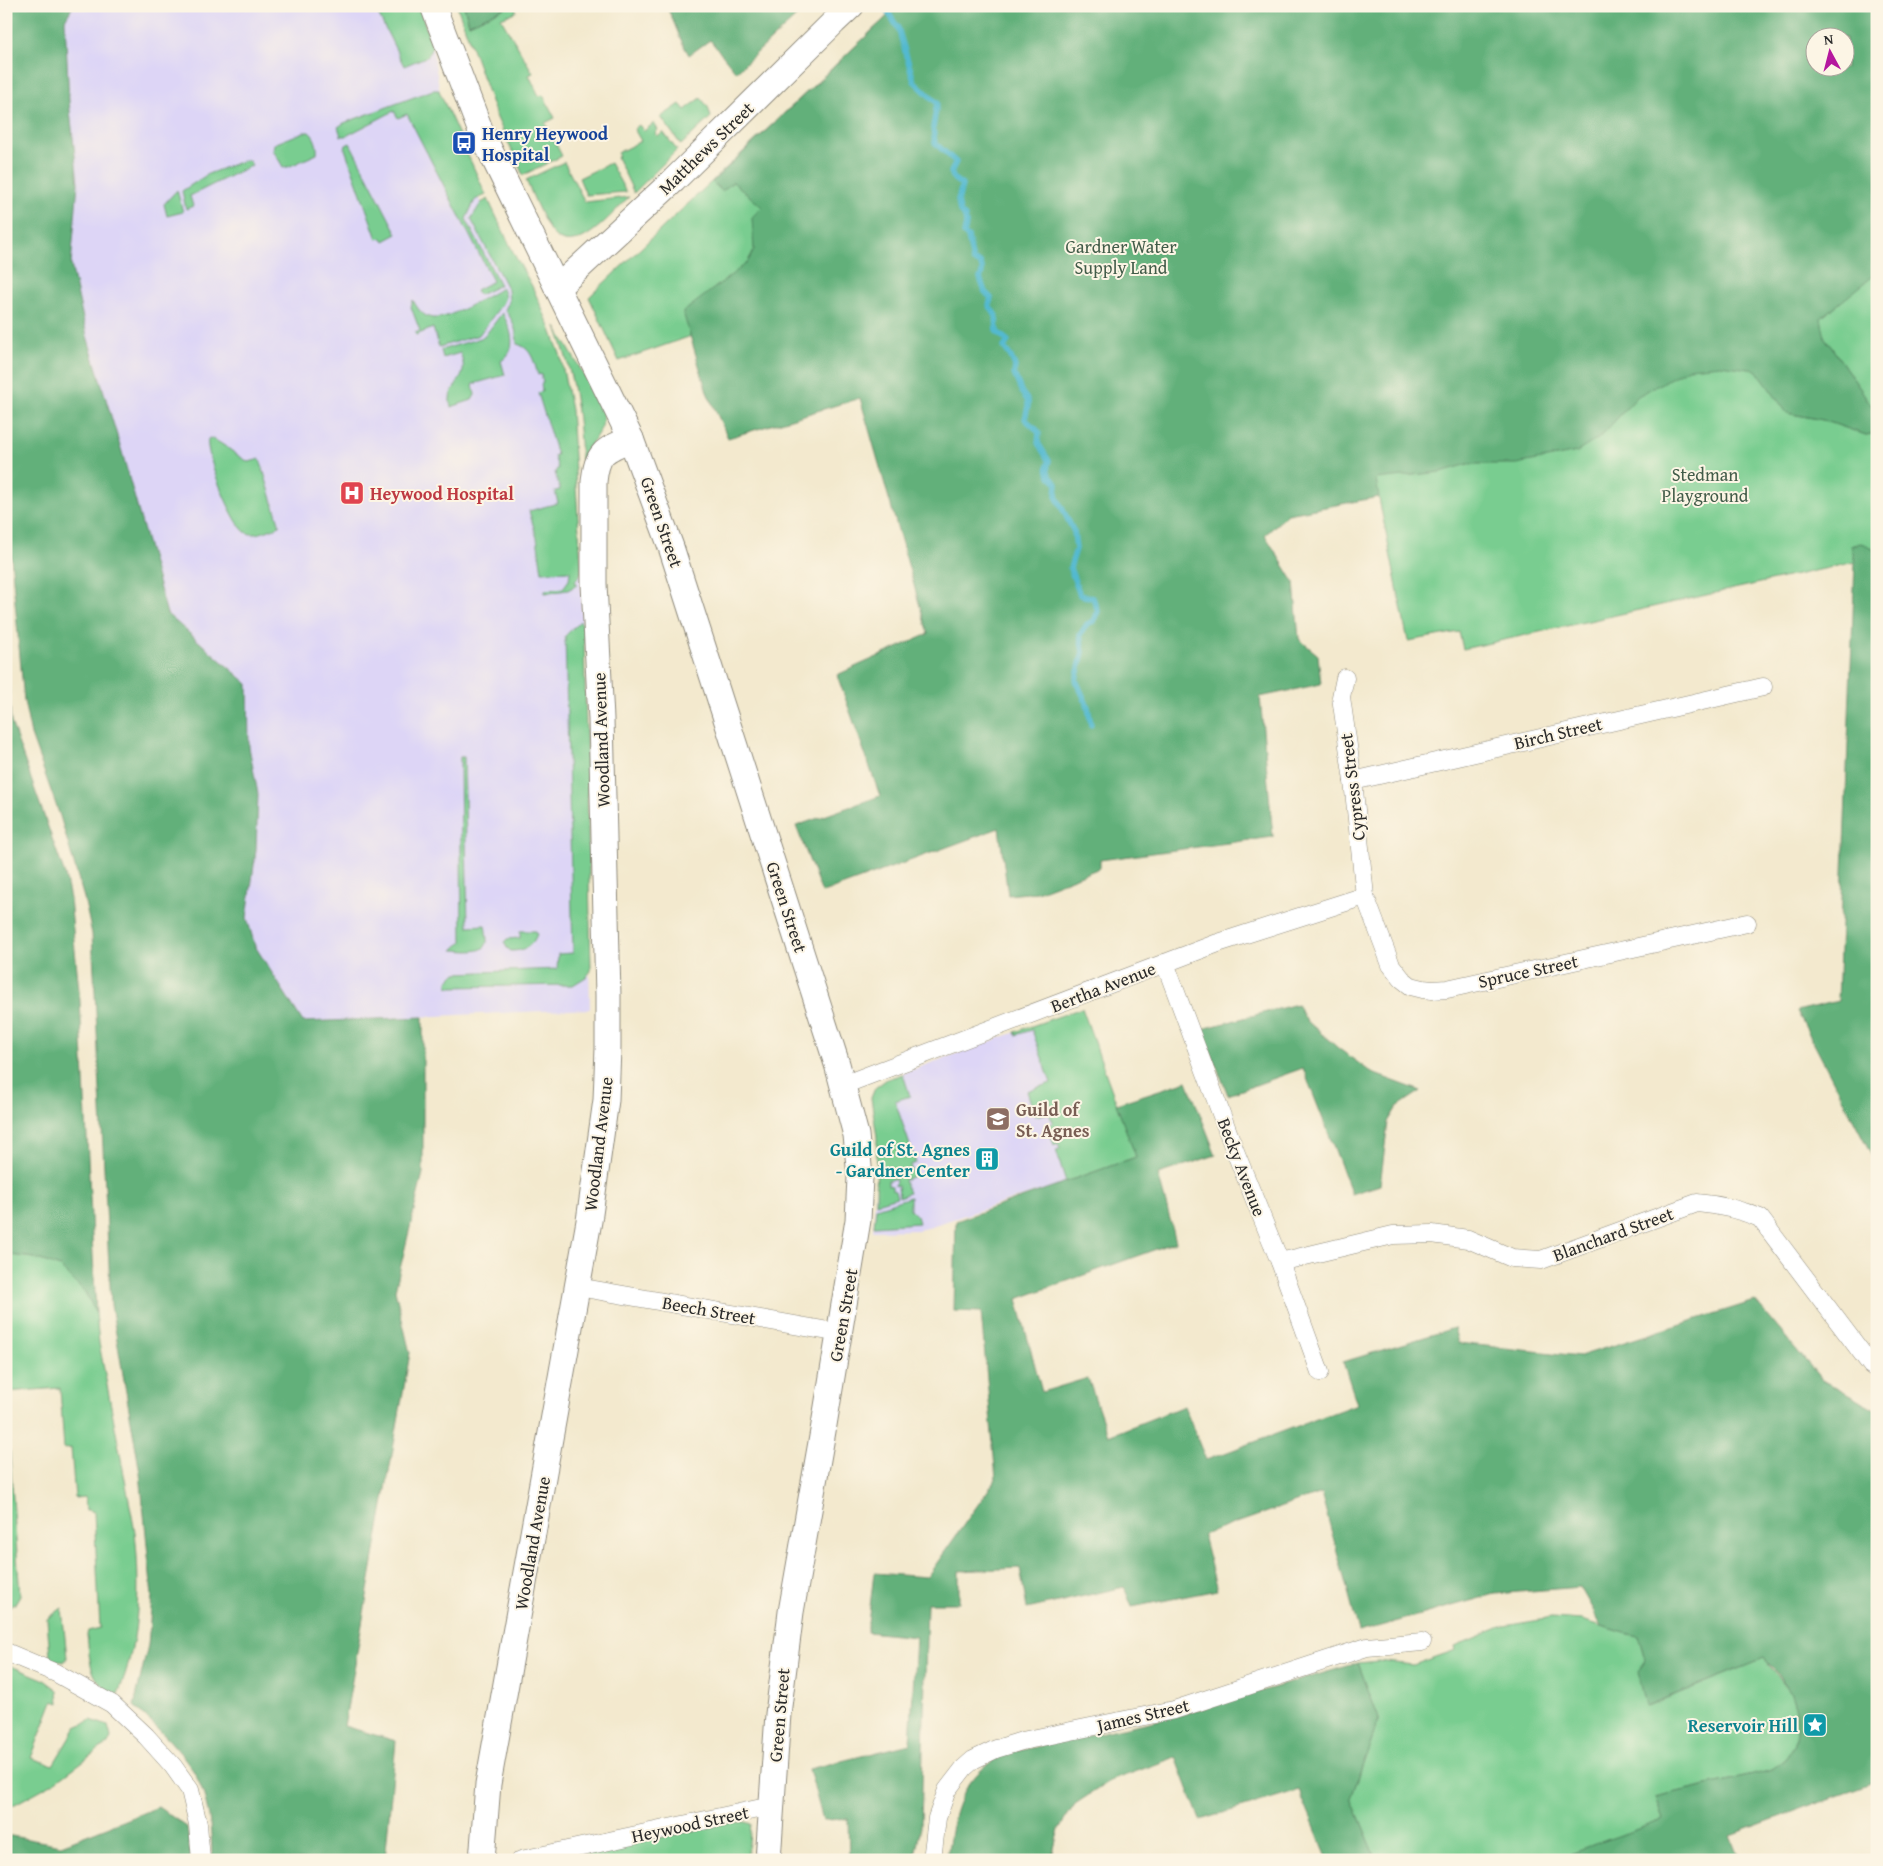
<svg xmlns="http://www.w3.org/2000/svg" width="1883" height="1866" font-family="'Gentium Book Plus',serif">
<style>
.built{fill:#ddd5f6}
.green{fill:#79cd90;stroke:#527c5e;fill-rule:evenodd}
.forest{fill:#62b07a;stroke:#466e52;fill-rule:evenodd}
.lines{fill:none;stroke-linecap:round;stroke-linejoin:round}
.stream{stroke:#52b9d0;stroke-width:5.5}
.street-casing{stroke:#8f8a7c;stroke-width:19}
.secondary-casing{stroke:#8f8a7c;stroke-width:27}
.street{stroke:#fff;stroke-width:18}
.secondary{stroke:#fff;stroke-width:25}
.labels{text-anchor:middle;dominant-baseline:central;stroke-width:4;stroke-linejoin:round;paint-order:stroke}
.transit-label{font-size:18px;font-weight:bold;fill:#164399;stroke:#fcf5e5;text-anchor:start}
.street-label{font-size:18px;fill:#2b2b2b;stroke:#fcf5e5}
.park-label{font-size:18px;fill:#425c49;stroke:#fcf5e5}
.health-label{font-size:18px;font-weight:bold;fill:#be3a42;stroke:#fcf5e5;text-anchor:start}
.education-label{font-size:18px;font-weight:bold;fill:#785e54;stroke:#fcf5e5;text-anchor:start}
.culture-label{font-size:18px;font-weight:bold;fill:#0d838f;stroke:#fcf5e5;text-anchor:end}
</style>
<rect width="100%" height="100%" fill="#fcf5e5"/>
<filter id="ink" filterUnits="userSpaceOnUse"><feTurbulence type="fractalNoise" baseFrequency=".02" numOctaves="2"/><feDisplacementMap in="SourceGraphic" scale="10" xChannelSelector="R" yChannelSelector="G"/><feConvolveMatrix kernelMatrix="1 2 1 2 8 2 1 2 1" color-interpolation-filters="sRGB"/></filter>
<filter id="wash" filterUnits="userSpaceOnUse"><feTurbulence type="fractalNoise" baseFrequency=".0096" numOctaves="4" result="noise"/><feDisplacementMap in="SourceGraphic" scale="20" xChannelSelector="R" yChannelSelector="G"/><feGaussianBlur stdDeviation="1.12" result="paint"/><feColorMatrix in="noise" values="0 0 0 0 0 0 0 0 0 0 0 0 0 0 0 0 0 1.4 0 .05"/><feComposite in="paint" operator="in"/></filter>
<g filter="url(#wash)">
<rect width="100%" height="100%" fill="#f3e9ce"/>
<!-- built -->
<g class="built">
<path d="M 73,6 L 419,6 L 432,46 L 440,93 L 480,200 L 563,380 L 572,535 L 581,573 L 590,1009 L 303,1022 L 255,946 L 247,918 L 256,850 L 258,794 L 249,747 L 248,684 L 167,614 L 122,452 L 87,336 L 71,265 L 78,183 L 69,101 L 65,20 Z"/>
<path d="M 1082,1008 L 1136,1157 L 1067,1182 L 919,1230 L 873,1231 L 877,1171 L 877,1137 L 871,1098 L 875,1088 L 887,1079 Z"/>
</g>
<!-- green -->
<g class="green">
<path d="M 374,6 L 419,6 L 432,46 L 428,56 L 404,66 Z"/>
<path d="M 457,6 L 464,6 L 469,24 L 509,6 L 516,6 L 516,12 L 501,18 L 533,73 L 529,75 L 539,96 L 543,95 L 555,118 L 545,123 L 562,156 L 523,175 L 497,118 Z"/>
<path d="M 898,6 L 1877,6 L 1877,413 L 1825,338 L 1787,413 L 1823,420 L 1866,435 L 1877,433 L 1877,553 L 1869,546 L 1852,545 L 1855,562 L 1463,649 L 1459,632 L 1408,641 L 1375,479 L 868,275 L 619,361 L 589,297 ZM 1816,38 L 1846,38 L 1846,68 L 1816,68 Z"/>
<path d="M 433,90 L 439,90 L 440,93 L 486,195 L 475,200 L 466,219 L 500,285 L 479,295 L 476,290 L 493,281 L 407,114 L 398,118 L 394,111 L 346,136 L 341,136 L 338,127 L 344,123 Z"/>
<path d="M 701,98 L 708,107 L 711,117 L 681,145 L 661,117 L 680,104 L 685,110 Z"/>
<path d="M 654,123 L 658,130 L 655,133 L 657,136 L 659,136 L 663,132 L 677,150 L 634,193 L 617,157 L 619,156 L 617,153 L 641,141 L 634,129 L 639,125 L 644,131 Z"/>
<path d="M 304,132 L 309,132 C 315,136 318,147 317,154 L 288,167 L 283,167 L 273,150 L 274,144 Z"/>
<path d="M 350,143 L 397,234 L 384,241 L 382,238 L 377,239 L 345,149 L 346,145 Z"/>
<path d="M 245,160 L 249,161 L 252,165 L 190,196 L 193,206 L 186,209 L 182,191 L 208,174 Z"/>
<path d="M 564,162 L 585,202 L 629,197 C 612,213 572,265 549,229 C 540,214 533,196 526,180 Z"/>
<path d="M 610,163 L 626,192 L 586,195 L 579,178 Z"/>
<path d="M 177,190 L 183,212 L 167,216 L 164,204 Z"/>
<path d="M 488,199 L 514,254 L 532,286 L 550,327 L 560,354 L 571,410 L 581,563 L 581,573 L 575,582 L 577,585 L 568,590 L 545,593 L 545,590 L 563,588 L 569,580 L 570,571 L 542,572 L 537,538 L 529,511 L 558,503 L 555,491 L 560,490 L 555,472 L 558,468 L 554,456 L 557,455 L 538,393 L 542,391 L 541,384 L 543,383 L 541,374 L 538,375 C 534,362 532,348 517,344 C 517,331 513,320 505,310 L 509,301 L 508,290 L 471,219 L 481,203 Z"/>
<path d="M 502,288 L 505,297 L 502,304 L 479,335 L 439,347 L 433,328 L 416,335 L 415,333 L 420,331 L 411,307 L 413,300 C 417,308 423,317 433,318 C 449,320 487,296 502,288 Z"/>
<path d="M 502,313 C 511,328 519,350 501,361 L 505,375 L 473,384 L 475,395 L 472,400 L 451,407 C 444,384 473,382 460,353 L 443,358 L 441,350 L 484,337 Z"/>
<path d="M 556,327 L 604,409 L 602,427 L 581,460 C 579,413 573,372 556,327 Z"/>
<path d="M 210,438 C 225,444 235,455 249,462 L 260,459 L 280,526 C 271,529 256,537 247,533 C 234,528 204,453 208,439 Z"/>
<path d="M 580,621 L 583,625 L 584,635 L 591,971 L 586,977 L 573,985 L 448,987 L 448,981 L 456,973 L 557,969 L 558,954 L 573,953 L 565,636 Z"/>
<path d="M 460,757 L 464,757 L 468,926 L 485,925 C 486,931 487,937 487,942 C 485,955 461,950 453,950 L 462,942 Z"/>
<path d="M 520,931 L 536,931 L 537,934 C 533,946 524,951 511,951 L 507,948 L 504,942 L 507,939 L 520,938 Z"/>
<path d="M 1082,1008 L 1136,1157 L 1066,1182 L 1056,1150 L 1060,1149 L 1058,1143 L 1054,1145 L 1048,1125 L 1053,1123 L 1049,1113 L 1035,1116 L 1027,1091 L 1051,1083 L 1032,1030 L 1016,1035 L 1015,1032 Z"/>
<path d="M 903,1074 L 910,1096 L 895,1101 L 916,1163 L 910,1165 L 914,1176 L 904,1180 L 909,1193 L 899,1197 L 898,1186 L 894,1185 L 896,1182 L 895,1179 L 888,1180 L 888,1185 L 892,1186 L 892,1190 L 895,1191 L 897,1197 L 876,1203 L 877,1137 L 871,1098 L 875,1088 L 887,1079 Z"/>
<path d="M 910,1197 L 910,1209 L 917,1216 L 919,1223 L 874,1226 L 876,1208 Z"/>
<path d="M 10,1255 L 35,1258 L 60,1267 L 85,1292 L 96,1313 L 99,1343 L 135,1532 C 139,1572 140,1617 130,1657 C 127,1669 123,1682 118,1694 L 117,1695 C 89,1683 90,1661 87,1635 L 88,1631 L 100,1628 L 94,1512 L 89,1510 L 86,1510 L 85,1497 L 75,1498 L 71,1448 L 64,1449 L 60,1388 L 6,1392 L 6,1256 Z"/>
<path d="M 6,1400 L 20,1596 L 16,1603 L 6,1610 Z"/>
<path d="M 62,1608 L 67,1658 L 64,1662 L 53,1659 L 50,1656 L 47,1619 Z"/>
<path d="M 1552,1618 L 1582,1620 L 1625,1633 L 1639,1636 L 1646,1660 L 1647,1706 L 1764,1659 L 1790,1692 L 1796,1710 L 1797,1732 L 1795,1744 L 1786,1758 L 1770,1771 L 1655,1797 L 1663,1820 L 1553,1860 L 1377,1860 L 1351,1798 L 1379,1719 L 1358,1663 L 1379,1661 L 1413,1665 L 1456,1650 L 1455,1646 L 1504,1626 Z"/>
<path d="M 6,1664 L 43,1679 L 58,1690 L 59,1703 L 53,1701 L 31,1758 L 53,1765 L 76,1727 L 91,1720 L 108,1726 L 111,1737 L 109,1742 L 55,1782 L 6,1809 Z"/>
<path d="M 745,1822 L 751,1824 L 747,1860 L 557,1860 L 728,1823 Z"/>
</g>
<!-- forest -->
<g class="forest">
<path d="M 6,6 L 73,6 L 65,20 L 69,101 L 78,183 L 71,265 L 87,336 L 122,452 L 167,614 L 248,684 L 249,747 L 258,794 L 256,850 L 247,918 L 255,946 L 303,1022 L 423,1017 L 423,1173 L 395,1290 L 410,1353 L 344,1726 L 396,1741 L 385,1860 L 212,1860 C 212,1823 207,1784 182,1755 C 168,1737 150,1722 134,1706 L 148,1645 L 152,1596 L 140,1473 L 111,1305 L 92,934 L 84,898 L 60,816 L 31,735 L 24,701 L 6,502 Z"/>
<path d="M 464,6 L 509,6 L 469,24 Z"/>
<path d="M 666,6 L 808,6 L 736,72 L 710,40 L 689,55 C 679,39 675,22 666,6 Z"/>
<path d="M 898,6 L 1877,6 L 1877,273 L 1821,318 L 1825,338 L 1877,413 L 1877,433 L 1866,435 L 1823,420 L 1787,413 L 1756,370 L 1721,365 L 1689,368 L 1638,396 L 1599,438 L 1577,452 L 1517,464 L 1468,464 L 1441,472 L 1376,479 L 1379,497 L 1288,514 L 1265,535 L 1294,582 L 1299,639 L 1318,655 L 1321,684 L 1260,697 L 1273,837 L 1100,860 L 1100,868 L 1037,892 L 1008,895 L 999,828 L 822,893 L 796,826 L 880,796 L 837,675 L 928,634 L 860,398 L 728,438 L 707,392 L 683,312 L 747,263 L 754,250 L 752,217 L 762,207 L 733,182 L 722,191 L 712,182 ZM 1816,38 L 1846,38 L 1846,68 L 1816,68 Z"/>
<path d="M 1862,543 L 1869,546 L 1877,553 L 1877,1165 L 1797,1011 L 1838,1001 L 1855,562 L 1851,545 Z"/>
<path d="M 6,647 L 11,722 L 65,875 L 70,899 L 80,1001 L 96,1313 L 85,1292 L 60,1267 L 35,1258 L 10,1255 L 6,1256 Z"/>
<path d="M 1297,1004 L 1306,1020 L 1338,1048 L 1372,1073 L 1421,1091 L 1397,1107 L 1388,1122 L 1380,1185 L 1352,1194 L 1303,1068 L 1228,1095 L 1202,1029 Z"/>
<path d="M 1187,1081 L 1216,1155 L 1158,1174 L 1176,1242 L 1017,1299 L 1042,1392 L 1088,1378 L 1108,1436 L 1184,1406 L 1206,1460 L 1357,1404 L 1343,1362 L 1454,1328 L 1458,1343 L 1580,1356 L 1755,1301 L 1822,1380 L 1877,1411 L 1877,1781 L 1730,1835 L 1740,1860 L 1573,1860 L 1570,1853 L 1663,1820 L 1655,1797 L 1770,1771 L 1786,1758 L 1795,1744 L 1797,1732 L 1796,1710 L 1790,1692 L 1775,1670 L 1764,1659 L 1646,1706 L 1638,1671 L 1646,1660 L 1639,1636 L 1625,1633 L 1602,1626 L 1580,1587 L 1495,1594 L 1359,1632 L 1321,1493 L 1203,1535 L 1217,1590 L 1132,1607 L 1124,1587 L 1027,1609 L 1020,1568 L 959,1571 L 959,1603 L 927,1603 L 921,1827 L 914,1860 L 849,1860 L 848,1819 L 823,1820 L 809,1769 L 910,1744 L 916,1637 L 867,1632 L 874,1573 L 927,1577 L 996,1479 L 981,1312 L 954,1311 L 956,1221 L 1136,1157 L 1116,1104 Z"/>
<path d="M 1358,1663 L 1379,1719 L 1351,1798 L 1377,1860 L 1328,1860 L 1299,1790 L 1200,1820 L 1176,1757 L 1110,1781 L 1075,1804 L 1059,1829 L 1051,1860 L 947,1860 C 952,1813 960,1779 1003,1754 L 1177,1716 Z"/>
<path d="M 158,1807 L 187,1827 L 191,1860 L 6,1860 L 6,1835 L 61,1845 Z"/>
</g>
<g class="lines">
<!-- stream -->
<path class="stream" d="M 888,12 L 898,28 L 914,81 L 937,103 L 933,128 L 935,143 L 956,162 L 951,172 L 954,179 L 962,185 L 958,201 L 960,212 L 965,217 L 966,224 L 964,234 L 968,237 L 973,261 L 980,263 C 983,268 983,273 980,278 L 985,292 L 991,298 L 989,305 L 996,316 L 997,332 L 1008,341 L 1004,347 L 1011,357 L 1015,366 L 1014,374 L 1022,393 L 1028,401 L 1028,406 L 1025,419 L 1036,429 L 1039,433 L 1038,443 L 1049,461 C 1045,471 1049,476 1057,484 L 1056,496 L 1074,532 L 1076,549 L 1070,568 L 1080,595 L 1093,598 L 1098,611 L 1094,621 L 1087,624 L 1080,635 L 1083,652 L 1076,680 L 1088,707 L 1091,725"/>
</g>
</g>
<g filter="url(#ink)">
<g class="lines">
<defs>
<g id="street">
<path d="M 1345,678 L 1341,697 L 1353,781 L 1365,896 L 1391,965 L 1402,979 L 1411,986 L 1423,989 L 1432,990 L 1447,989 L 1747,923"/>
<path d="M 1353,781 L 1763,687"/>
<path d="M 1165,963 L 1235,1151 L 1280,1262 L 1320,1372"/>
<path d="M 843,1085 L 1218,943 L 1365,896"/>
<path d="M 1280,1262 L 1393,1235 L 1432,1234 L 1468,1239 L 1512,1258 L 1541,1260 L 1697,1203 C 1720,1205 1739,1209 1760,1218 L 1871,1365 L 1877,1369"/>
<path d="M 578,1287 L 840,1333"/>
<path d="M 6,1652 L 56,1673 L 112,1704 L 146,1736 L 173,1766 L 190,1790 L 198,1824 L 201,1860"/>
<path d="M 521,1860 L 771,1806"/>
<path d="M 932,1860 L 937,1818 L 947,1790 L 964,1768 L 973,1760 L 996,1749 L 1022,1741 L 1174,1710 L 1367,1647 L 1422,1642"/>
</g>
<g id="secondary">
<path d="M 433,6 L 481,132 L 631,439 L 671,547 L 837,1064 L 856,1135 L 860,1177 L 858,1220 L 823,1431 L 791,1612 L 778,1714 L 768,1860"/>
<path d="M 557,288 L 674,180 L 834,22 L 851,6"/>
<path d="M 482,1860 L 488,1784 L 589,1221 L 606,1100 L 608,1048 L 608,995 L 601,719 L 594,584 L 594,482 C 597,452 604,450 631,439"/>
</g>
</defs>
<!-- street casing -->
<use href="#street" class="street-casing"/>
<!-- secondary casing -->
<use href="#secondary" class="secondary-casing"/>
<!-- street -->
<use href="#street" class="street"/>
<!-- secondary -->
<use href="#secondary" class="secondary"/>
</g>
</g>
<!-- icons -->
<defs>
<symbol id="bus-square" viewBox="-11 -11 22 22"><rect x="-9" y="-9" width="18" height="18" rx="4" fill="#1a4fb4" stroke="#fcf5e5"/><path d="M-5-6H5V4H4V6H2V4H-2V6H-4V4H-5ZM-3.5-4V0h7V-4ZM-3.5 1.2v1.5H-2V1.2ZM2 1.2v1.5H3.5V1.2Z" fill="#fff"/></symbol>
<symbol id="hospital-square" viewBox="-11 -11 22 22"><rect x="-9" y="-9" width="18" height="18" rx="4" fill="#e0444e" stroke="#fcf5e5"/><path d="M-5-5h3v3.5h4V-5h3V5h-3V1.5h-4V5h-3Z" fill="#fff"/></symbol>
<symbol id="school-square" viewBox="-11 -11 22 22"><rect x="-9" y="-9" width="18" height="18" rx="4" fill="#8d6e63" stroke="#fcf5e5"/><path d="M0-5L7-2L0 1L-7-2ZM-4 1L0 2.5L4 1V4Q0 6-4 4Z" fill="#fff"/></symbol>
<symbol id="building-square" viewBox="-11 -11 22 22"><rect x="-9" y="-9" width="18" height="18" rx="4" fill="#0f9aa8" stroke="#fcf5e5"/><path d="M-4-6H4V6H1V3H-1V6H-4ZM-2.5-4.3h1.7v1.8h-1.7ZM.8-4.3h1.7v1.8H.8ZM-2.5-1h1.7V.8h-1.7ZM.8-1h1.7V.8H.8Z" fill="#fff"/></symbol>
<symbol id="sight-square" viewBox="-11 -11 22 22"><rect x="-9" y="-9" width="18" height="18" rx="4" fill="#0f9aa8" stroke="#fcf5e5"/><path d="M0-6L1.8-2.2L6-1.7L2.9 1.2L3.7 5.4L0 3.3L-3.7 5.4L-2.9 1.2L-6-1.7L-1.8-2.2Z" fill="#fff"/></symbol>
</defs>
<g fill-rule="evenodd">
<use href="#bus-square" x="450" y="129" width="28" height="28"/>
<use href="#hospital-square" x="338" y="479" width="28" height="28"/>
<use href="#school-square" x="984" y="1105" width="28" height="28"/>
<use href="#building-square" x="973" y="1145" width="28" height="28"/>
<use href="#sight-square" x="1801" y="1711" width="28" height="28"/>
</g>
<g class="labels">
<!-- transit labels -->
<g class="transit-label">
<text x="482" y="133">Henry Heywood<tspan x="482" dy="21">Hospital</tspan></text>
</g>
<!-- street labels -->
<g class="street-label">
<text transform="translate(706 148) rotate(-44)">Matthews Street</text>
<text transform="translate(662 522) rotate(71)">Green Street</text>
<text transform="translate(1558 733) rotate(-13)">Birch Street</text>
<text transform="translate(601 740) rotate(-92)">Woodland Avenue</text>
<text transform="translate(1352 787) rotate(-97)">Cypress Street</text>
<text transform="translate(787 907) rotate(72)">Green Street</text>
<text transform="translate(1528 971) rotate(-12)">Spruce Street</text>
<text transform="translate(1103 987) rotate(-21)">Bertha Avenue</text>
<text transform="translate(598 1144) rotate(-83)">Woodland Avenue</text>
<text transform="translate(1242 1167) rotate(69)">Becky Avenue</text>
<text transform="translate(1613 1234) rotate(-20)">Blanchard Street</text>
<text transform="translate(709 1310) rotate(10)">Beech Street</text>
<text transform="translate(843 1315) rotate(-80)">Green Street</text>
<text transform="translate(532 1543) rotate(-80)">Woodland Avenue</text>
<text transform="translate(779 1715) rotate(-85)">Green Street</text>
<text transform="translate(1143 1715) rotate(-13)">James Street</text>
<text transform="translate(690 1824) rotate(-12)">Heywood Street</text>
</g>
<!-- park labels -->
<g class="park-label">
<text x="1121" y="246">Gardner Water<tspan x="1121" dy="21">Supply Land</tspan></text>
<text x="1705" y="474">Stedman<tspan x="1705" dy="21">Playground</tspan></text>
</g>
<!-- health labels -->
<g class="health-label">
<text x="370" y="493">Heywood Hospital</text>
</g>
<!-- education labels -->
<g class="education-label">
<text x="1016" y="1109">Guild of<tspan x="1016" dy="21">St. Agnes</tspan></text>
</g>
<!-- culture labels -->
<g class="culture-label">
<text x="970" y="1149">Guild of St. Agnes<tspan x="970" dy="21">- Gardner Center</tspan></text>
<text x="1798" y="1725">Reservoir Hill</text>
</g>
</g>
<!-- margin -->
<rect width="1883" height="1866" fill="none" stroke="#fcf5e5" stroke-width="25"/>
<!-- north arrow -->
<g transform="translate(1830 52) rotate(353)"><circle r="24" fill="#fcf5e5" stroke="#a8a49b"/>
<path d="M0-4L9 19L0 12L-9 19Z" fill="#b5179e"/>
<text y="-8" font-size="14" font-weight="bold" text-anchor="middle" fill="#2b2b2b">N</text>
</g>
</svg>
